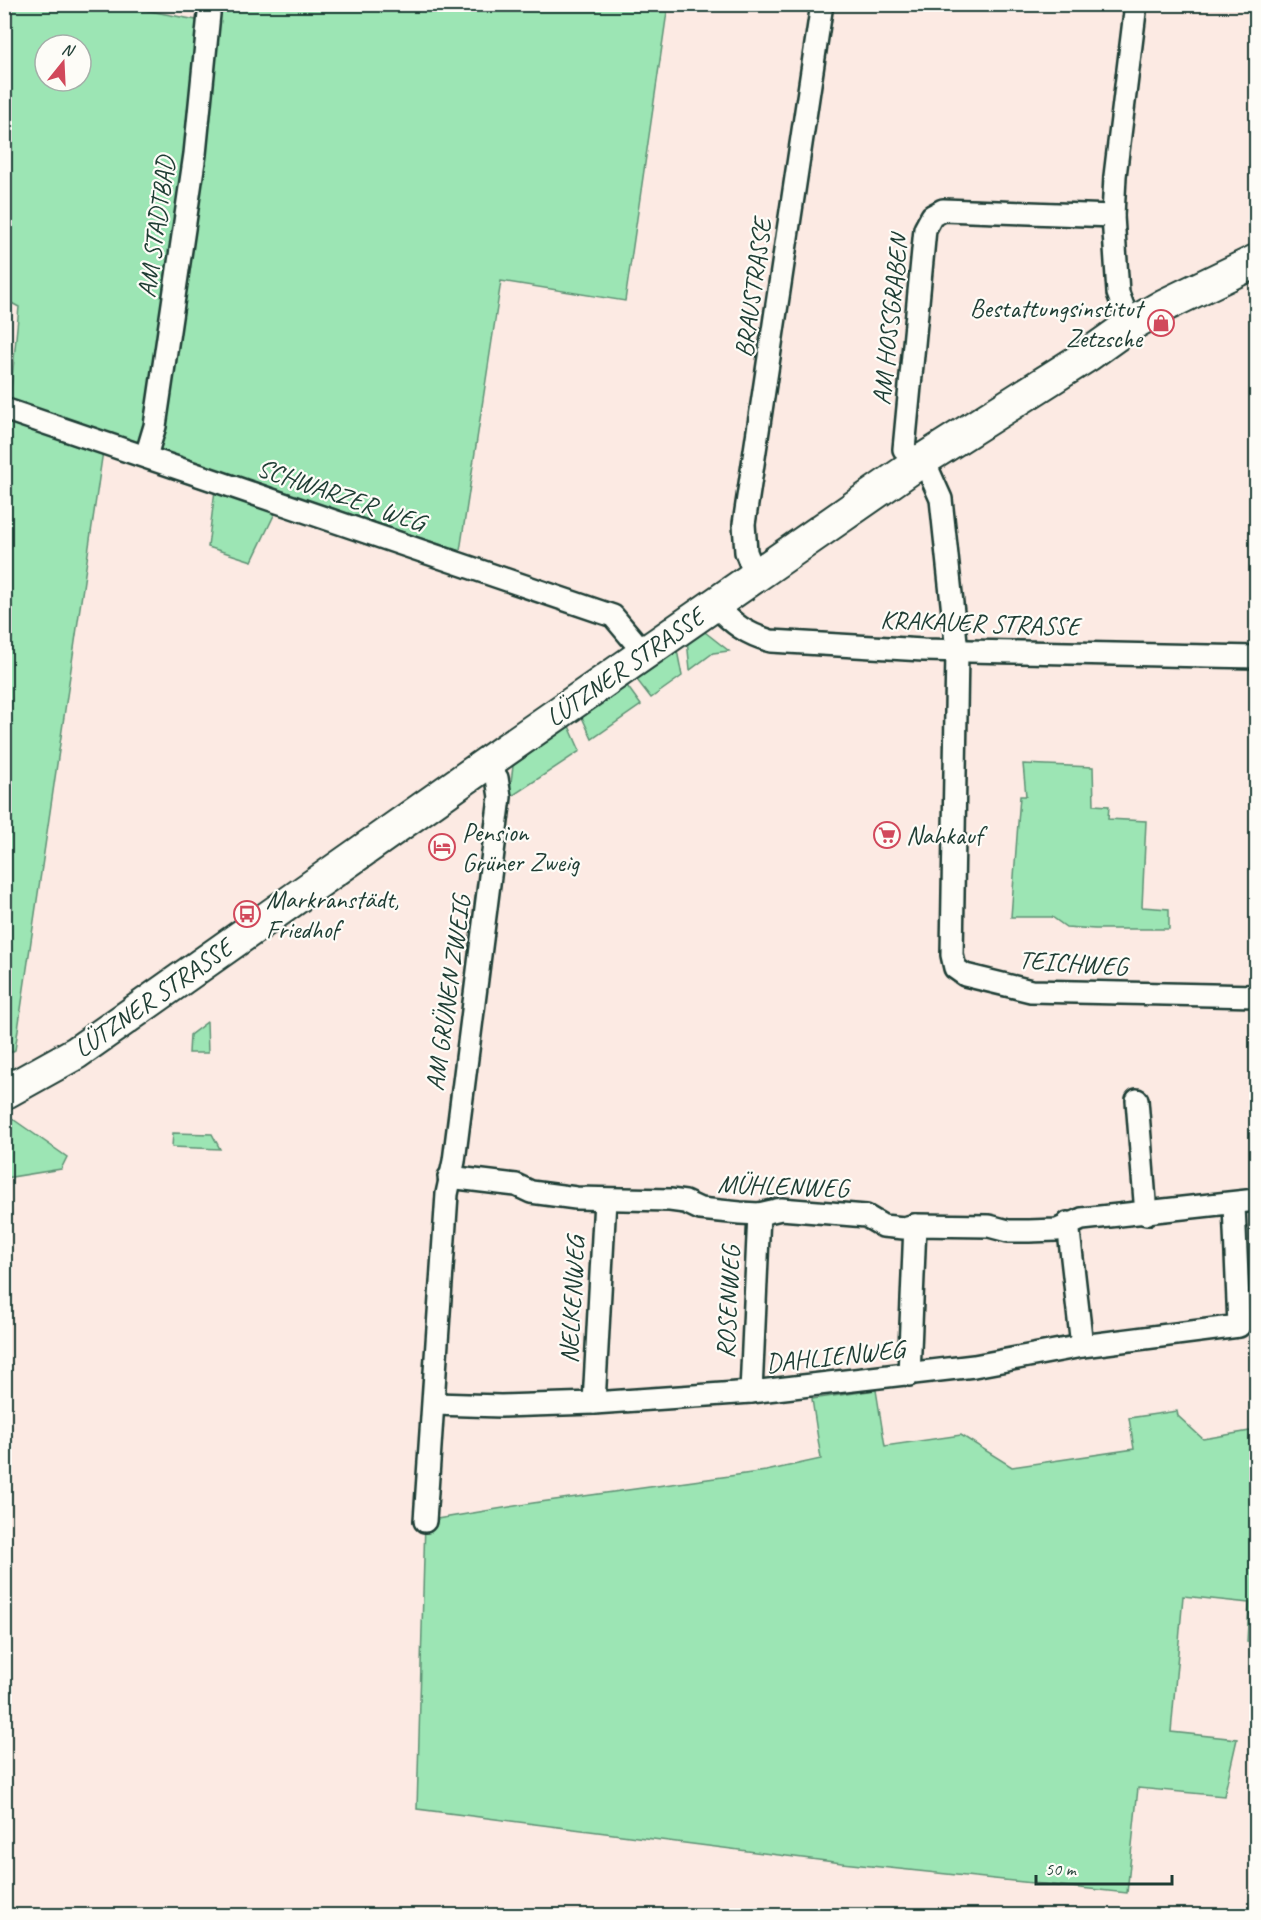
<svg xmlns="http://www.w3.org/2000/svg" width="1261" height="1920" font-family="Caveat,sans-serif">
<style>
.green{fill:#9ce5b4;stroke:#5e9174;stroke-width:1.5;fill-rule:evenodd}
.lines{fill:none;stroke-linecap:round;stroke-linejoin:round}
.street-casing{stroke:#1f3d34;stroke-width:26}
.primary-casing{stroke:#1f3d34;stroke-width:36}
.street{stroke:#fdfcf7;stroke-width:21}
.primary{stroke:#fdfcf7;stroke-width:32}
.labels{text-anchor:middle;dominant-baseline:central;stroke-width:4.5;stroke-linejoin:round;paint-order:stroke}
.street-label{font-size:26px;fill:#1f3d34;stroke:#fdfcf7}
.poi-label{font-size:26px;fill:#1f3d34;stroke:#fdfcf7;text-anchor:start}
</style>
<rect width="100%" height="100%" fill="#fceae3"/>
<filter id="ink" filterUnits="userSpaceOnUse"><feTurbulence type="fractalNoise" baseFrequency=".0167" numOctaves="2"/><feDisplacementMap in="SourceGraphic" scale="12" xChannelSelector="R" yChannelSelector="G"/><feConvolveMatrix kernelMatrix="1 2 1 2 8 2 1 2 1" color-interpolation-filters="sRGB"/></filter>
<g filter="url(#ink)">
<!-- green -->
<g class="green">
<path d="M 210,4 L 668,5 L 625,301 L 501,281 L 460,551 L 10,400 L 19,307 L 4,299 L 4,5 L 119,5 L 207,22 ZM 45,45 L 81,45 L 81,81 L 45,81 Z"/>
<path d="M 5,418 L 103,451 L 15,1050 L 5,1056 Z"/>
<path d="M 215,490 L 276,511 L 252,561 L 208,547 Z"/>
<path d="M 701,629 L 729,651 L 713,653 L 690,670 L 687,640 Z"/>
<path d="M 676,645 L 682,676 L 651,698 L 634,676 Z"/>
<path d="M 625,683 L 641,705 L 592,739 L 581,715 Z"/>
<path d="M 569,726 L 580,751 L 509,798 L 513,766 Z"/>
<path d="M 1023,764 L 1093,767 L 1094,805 L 1109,806 L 1108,819 L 1146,821 L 1142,907 L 1169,909 L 1169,929 L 1095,929 L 1066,927 L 1052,917 L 1011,917 L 1020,796 L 1026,796 Z"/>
<path d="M 207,1022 L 208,1053 L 189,1053 L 190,1035 Z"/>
<path d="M 7,1115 L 67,1157 L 61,1169 L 5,1178 L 4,1116 Z"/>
<path d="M 173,1133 L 212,1134 L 220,1149 L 172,1147 Z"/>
<path d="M 876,1390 L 885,1446 L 961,1435 L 1012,1467 L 1134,1449 L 1129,1418 L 1177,1411 L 1178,1416 L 1203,1439 L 1256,1430 L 1256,1643 L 1247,1642 L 1249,1603 L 1183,1596 L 1171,1732 L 1237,1739 L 1224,1796 L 1138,1788 L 1127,1893 L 842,1863 L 417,1809 L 425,1521 L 533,1503 L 766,1471 L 821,1459 L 812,1399 Z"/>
</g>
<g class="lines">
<defs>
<g id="street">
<path d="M 1113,216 L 943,210 L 932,216 L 925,229 L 904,449 L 929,472 L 941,499 L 957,651 L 952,955 L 955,968 L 965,975 L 1031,991 L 1256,996"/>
<path d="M 1130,325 L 1118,293 L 1113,216 L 1115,176 L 1136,4"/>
<path d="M 4,409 L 613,616 L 645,654"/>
<path d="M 146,456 L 155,426 L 195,154 L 210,4"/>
<path d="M 756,577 L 746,552 L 744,524 L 822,4"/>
<path d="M 715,605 C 733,624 746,634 771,641 L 923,650 L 1256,657"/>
<path d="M 1137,1100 L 1146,1214"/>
<path d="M 449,1177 L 516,1185 L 531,1192 L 576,1198 L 670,1200 L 685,1202 L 700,1209 L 740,1213 L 759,1214 L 781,1209 L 866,1216 L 883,1226 L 904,1228 L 915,1225 L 989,1226 L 1008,1231 L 1029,1231 L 1057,1230 L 1082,1219 L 1256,1200"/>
<path d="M 1068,1223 L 1082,1346"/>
<path d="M 909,1375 L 915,1225"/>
<path d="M 751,1392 L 759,1214"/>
<path d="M 594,1403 L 605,1200"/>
<path d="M 434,1404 L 501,1406 L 594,1403 L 751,1392 L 974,1366 L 1082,1346 L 1239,1326 L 1234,1205"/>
<path d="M 425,1521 L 447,1194 L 454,1161 L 500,797 L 497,778 L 486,764"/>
</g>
<path id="primary" d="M 4,1093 L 76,1053 L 123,1020 L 504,751 L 918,463 L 1088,355 L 1130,325 L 1165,305 L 1256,261"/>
</defs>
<!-- street casing -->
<use href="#street" class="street-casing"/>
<!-- primary casing -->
<use href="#primary" class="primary-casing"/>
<!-- street -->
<use href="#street" class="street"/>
<!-- primary -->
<use href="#primary" class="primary"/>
</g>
</g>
<!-- icons -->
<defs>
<symbol id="shop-ring" viewBox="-11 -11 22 22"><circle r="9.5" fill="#fdfcf7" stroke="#d1495b" stroke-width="1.5"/><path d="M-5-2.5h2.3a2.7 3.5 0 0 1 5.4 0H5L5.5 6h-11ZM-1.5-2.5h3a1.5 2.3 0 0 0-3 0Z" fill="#d1495b"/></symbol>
<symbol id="supermarket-ring" viewBox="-11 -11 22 22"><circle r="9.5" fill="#fdfcf7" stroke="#d1495b" stroke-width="1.5"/><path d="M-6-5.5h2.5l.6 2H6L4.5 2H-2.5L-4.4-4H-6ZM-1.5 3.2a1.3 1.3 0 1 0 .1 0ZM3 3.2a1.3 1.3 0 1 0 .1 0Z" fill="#d1495b"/></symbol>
<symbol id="hotel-ring" viewBox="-11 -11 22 22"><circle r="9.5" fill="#fdfcf7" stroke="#d1495b" stroke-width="1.5"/><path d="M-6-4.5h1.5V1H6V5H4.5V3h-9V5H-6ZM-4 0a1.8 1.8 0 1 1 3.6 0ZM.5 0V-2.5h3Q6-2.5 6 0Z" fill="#d1495b"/></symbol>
<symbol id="bus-ring" viewBox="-11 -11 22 22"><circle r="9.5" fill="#fdfcf7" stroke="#d1495b" stroke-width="1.5"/><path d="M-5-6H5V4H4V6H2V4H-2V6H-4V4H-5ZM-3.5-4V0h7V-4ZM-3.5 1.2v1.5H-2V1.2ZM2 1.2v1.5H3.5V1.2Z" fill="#d1495b"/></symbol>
</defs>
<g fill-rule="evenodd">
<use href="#shop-ring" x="1146" y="308" width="30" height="30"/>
<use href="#supermarket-ring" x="872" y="820" width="30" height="30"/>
<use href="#hotel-ring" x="427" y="832" width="30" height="30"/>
<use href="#bus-ring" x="232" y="899" width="30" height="30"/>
</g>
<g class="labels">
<!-- street labels -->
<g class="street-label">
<text transform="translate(156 227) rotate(-82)">AM STADTBAD</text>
<text transform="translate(753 288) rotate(-82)">BRAUSTRASSE</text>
<text transform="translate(890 320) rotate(-84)">AM HOSSGRABEN</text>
<text transform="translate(341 495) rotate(19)">SCHWARZER WEG</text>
<text transform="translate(980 623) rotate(2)">KRAKAUER STRASSE</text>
<text transform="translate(625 667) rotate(-35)">LÜTZNER STRASSE</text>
<text transform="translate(1073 963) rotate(4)">TEICHWEG</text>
<text transform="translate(448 993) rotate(-82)">AM GRÜNEN ZWEIG</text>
<text transform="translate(153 998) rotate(-35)">LÜTZNER STRASSE</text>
<text transform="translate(783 1186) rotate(2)">MÜHLENWEG</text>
<text transform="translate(572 1300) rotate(-87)">NELKENWEG</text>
<text transform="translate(728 1302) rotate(-87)">ROSENWEG</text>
<text transform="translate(835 1356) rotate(-6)">DAHLIENWEG</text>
</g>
<!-- poi labels -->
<g class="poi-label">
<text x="1142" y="308" text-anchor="end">Bestattungsinstitut<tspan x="1142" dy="30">Zetzsche</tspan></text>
<text x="462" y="832">Pension<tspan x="462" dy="30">Grüner Zweig</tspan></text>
<text x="906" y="835">Nahkauf</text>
<text x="266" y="899">Markranstädt,<tspan x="266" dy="30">Friedhof</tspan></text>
</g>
</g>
<!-- margin -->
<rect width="1261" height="1920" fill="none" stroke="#fdfcf7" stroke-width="24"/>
<rect x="12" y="12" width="1237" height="1896" fill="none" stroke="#1f3d34" stroke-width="2" filter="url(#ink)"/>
<!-- north arrow -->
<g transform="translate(63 63) rotate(18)"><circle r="28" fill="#fdfcf7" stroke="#a4b0a9" stroke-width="1.5"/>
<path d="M0-4.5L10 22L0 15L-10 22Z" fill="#d1495b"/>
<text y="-9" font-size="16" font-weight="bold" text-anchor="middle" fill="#1f3d34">N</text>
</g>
<!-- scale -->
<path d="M1036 1875v9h136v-9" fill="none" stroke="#1f3d34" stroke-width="3"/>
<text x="1045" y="1875" font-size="18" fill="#1f3d34" stroke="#fdfcf7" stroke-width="4.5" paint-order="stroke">50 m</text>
</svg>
